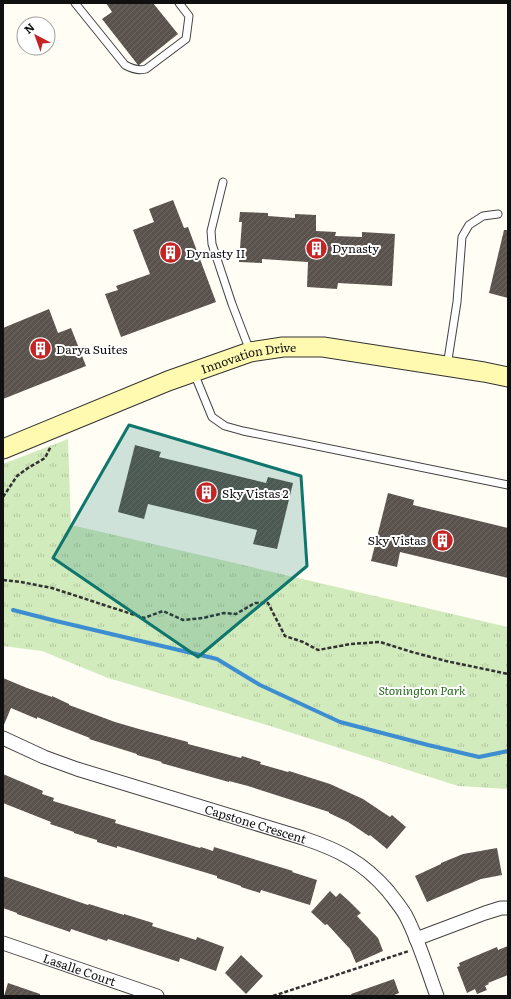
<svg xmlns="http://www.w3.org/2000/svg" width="511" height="999" font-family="Literata,serif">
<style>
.park{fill:url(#park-tufts)}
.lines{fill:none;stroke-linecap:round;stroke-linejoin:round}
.stream{stroke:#3d8ed0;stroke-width:4}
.building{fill:url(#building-hatch)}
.lane-casing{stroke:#434343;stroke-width:9}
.street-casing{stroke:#434343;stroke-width:15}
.secondary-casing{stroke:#323232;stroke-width:21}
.path{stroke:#323232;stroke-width:2.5;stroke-dasharray:4 2;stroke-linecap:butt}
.lane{stroke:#fff;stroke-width:7}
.street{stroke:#fff;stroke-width:13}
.secondary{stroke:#fffaaf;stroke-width:19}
.marked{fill:#0f766e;fill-opacity:0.2;stroke:#0f766e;stroke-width:3;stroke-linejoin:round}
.labels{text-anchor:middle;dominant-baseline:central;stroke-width:4;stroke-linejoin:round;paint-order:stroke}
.poi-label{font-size:12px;fill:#101010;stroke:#fff;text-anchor:start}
.street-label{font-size:12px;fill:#101010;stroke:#fff}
.park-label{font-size:12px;font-style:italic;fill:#2a6b1e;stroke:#fff}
</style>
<defs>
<pattern id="park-tufts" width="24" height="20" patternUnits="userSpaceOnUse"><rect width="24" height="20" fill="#d2ebbc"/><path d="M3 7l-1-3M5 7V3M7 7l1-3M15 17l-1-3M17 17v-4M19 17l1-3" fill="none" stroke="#b3c8a1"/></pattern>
<pattern id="building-hatch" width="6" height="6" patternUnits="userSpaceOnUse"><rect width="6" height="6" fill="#5a524c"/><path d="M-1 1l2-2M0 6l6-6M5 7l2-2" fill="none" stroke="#6d6661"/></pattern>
</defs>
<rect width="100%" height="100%" fill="#fffdf4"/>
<!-- park -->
<path class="park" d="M 68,439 L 71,526 L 80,527 L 508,627 L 508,789 L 458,786 L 267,725 L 108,678 L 42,651 L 3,646 L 3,464 Z"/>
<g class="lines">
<!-- stream -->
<path class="stream" d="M 13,610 L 56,621 L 217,659 L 260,685 L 340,722 L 428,745 L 479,757 L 508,751"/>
</g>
<!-- building -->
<g class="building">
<path d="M 106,3 L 153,3 L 178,34 L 139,65 L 138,65 L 102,19 L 112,12 Z"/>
<path d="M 173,200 L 184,228 L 188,227 L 216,302 L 121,337 L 105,294 L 118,290 L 116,286 L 150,274 L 133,230 L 154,222 L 149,209 Z"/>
<path d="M 240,212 L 268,213 L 268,216 L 295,218 L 295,214 L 316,215 L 316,231 L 336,232 L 335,236 L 362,237 L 362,232 L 395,234 L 392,286 L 338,283 L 337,289 L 307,287 L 308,262 L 262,259 L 262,263 L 239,262 L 242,222 L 239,222 Z"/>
<path d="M 504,230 L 508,230 L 508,298 L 489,293 Z"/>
<path d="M 49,309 L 58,333 L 71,328 L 86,366 L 3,399 L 3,328 Z"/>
<path d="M 135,445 L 161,452 L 159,457 L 266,483 L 268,477 L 293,483 L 277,549 L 253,544 L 257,530 L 148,504 L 144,519 L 118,512 Z"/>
<path d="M 388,493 L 414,500 L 413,505 L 508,528 L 508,578 L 400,552 L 397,567 L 371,561 Z"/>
<path d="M 3,678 L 27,688 L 52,697 L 52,696 L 69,704 L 69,705 L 115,722 L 139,729 L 188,742 L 188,744 L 241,758 L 242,756 L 261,762 L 260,764 L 288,772 L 289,771 L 330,784 L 363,799 L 390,817 L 392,815 L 406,827 L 387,849 L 370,835 L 369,836 L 348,822 L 329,813 L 329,812 L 248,786 L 229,781 L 229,782 L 161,763 L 162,762 L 137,755 L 137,754 L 89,739 L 90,738 L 64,728 L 37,717 L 37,719 L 11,708 L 3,727 Z"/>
<path d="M 3,774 L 43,791 L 42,794 L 54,798 L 53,801 L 116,820 L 115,823 L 200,848 L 201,847 L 213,851 L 214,847 L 293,871 L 292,872 L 317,880 L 310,905 L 261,890 L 260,893 L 241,887 L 241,886 L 217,878 L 217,876 L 117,846 L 117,848 L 97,842 L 97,840 L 74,833 L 74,832 L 50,824 L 51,822 L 3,803 Z"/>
<path d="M 497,848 L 502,875 L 481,879 L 427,902 L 415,876 L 441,864 L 441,863 L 463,854 Z"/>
<path d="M 3,876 L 88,905 L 89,904 L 124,915 L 124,914 L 153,923 L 152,926 L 196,940 L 197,937 L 224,947 L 216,971 L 180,958 L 179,962 L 108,939 L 107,941 L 71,929 L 70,932 L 17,914 L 17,913 L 3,908 Z"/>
<path d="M 330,891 L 336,897 L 340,893 L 350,902 L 361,913 L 357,916 L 378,938 L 383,951 L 356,963 L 350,949 L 327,924 L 325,925 L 311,912 Z"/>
<path d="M 508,946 L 508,975 L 488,983 L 489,984 L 485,986 L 487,990 L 477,994 L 475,989 L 467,993 L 457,967 L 460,966 L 459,963 L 497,947 L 498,950 Z"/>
<path d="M 241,955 L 263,976 L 246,994 L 225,973 Z"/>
<path d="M 394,979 L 399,993 L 392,996 L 352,996 L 351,994 Z"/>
<path d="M 8,983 L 40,994 L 40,996 L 4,996 Z"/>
</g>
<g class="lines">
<defs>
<g id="lane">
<path d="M 75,3 L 125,65 C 132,69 138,71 146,69 L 186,39 L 189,16 L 179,3"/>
<path d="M 223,182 L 211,231 L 212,244 L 232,304 L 250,351"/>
<path d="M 447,366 L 457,302 L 462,237 L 469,225 L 483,216 L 498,214"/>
<path d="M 194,373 L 212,417 L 225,426 L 243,431 L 508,485"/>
</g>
<g id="street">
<path id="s1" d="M 3,738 L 44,757 L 77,769 L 303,838 C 339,850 363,862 388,891 C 394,899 401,907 406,916 C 419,941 427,969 437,996"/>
<path d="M 416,939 L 485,913 L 501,908 L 508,908"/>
<path id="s2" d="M 3,943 L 157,996"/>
</g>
<g id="secondary">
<path id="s3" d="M 3,449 L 168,381 L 250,352 L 283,347 L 323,347 L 484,372 L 508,377"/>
</g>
</defs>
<!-- lane casing -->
<use href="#lane" class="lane-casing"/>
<!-- street casing -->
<use href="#street" class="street-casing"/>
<!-- secondary casing -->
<use href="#secondary" class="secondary-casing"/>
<!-- path -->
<g class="path">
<path d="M 3,497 L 17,476 L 28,468 L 45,458 L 51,446"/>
<path d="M 3,580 L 21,582 L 52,588 L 144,618 L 163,611 L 183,620 L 203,618 L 224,613 L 236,614 L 255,603 L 268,603 L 285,636 L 303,642 L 318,650 L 351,644 L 380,642 L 412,652 L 446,661 L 508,674"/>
<path d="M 273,996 L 409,951"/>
</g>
<!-- lane -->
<use href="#lane" class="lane"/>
<!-- street -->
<use href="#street" class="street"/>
<!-- secondary -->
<use href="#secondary" class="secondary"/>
</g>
<!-- marked area -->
<path class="marked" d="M 129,425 L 301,476 L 307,566 L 198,657 L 53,558 Z"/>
<!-- icons -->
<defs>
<symbol id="building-disc" viewBox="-11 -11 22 22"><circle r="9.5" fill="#c52424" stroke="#fff"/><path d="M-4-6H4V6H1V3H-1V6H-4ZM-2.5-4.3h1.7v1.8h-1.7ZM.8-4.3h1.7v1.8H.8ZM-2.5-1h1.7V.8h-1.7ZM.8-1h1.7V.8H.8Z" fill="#fff"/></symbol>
</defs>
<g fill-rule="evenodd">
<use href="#building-disc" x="304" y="236" width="25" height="25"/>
<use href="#building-disc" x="158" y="240" width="25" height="25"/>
<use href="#building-disc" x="28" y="336" width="25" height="25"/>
<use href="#building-disc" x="194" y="480" width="25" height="25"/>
<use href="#building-disc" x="430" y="528" width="25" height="25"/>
</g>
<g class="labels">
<!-- poi labels -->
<g class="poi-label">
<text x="332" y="248">Dynasty</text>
<text x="186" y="253">Dynasty II</text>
<text x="56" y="349">Darya Suites</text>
<text x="222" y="493">Sky Vistas 2</text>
<text x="426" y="540" text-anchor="end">Sky Vistas</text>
</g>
<!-- street labels -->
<g class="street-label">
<text stroke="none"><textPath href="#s3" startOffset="263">Innovation Drive</textPath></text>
<text stroke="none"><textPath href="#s1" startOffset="267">Capstone Crescent</textPath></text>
<text stroke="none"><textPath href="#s2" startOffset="81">Lasalle Court</textPath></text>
</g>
<!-- park labels -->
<g class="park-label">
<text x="422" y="690">Stonington Park</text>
</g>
</g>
<!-- border -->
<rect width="511" height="999" fill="none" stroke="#101010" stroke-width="8"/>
<!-- north arrow -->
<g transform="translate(36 36) rotate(319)"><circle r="19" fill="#ffffff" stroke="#9f9f9f"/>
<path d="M0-3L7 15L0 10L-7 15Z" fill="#c52424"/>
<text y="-6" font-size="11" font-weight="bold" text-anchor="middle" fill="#101010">N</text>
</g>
</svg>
